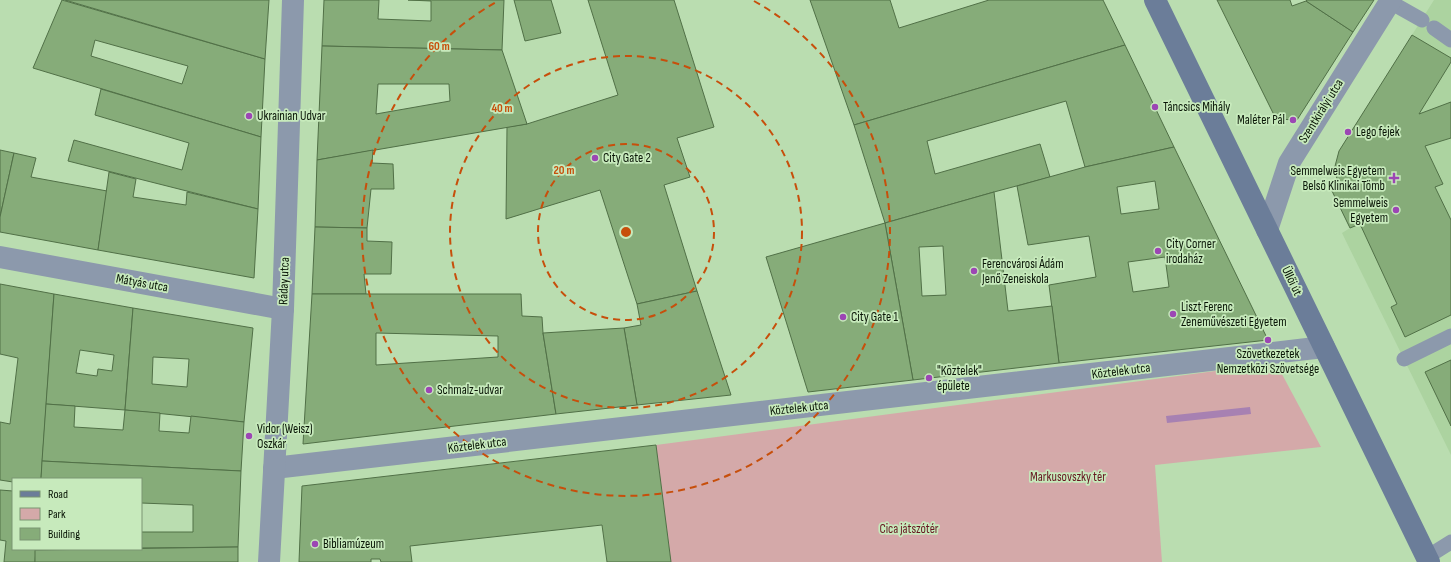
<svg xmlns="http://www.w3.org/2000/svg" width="1451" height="562" font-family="'Sofia Sans Condensed',sans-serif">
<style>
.built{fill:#acd3a0}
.green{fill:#d4a9a9}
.water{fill:#a781b2}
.building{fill:#86ac79;stroke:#517047;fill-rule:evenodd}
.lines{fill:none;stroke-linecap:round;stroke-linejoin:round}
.service{stroke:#8c99ac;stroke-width:15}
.minor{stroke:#8c99ac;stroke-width:22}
.secondary{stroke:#6b7d99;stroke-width:22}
.ring{fill:none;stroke:#c74f0b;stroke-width:2;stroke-dasharray:7 5}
.poi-dot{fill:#9c46b4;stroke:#c7eabc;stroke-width:1.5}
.labels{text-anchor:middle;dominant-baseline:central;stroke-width:3.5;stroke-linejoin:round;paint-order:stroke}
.poi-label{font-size:13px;fill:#091506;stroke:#c7eabc;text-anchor:start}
.street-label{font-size:13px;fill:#091506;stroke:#c7eabc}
.park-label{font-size:13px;fill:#661520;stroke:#c7eabc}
.centre{fill:#c74f0b;stroke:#c7eabc;stroke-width:2}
.ring-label{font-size:12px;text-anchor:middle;font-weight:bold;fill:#c74f0b;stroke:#c7eabc;stroke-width:3.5;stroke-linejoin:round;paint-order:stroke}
</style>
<rect width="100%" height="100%" fill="#baddb0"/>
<!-- built -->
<path class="built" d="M 1434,0 L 1451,0 L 1451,455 L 1342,233 L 1350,228 L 1332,191 L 1340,187 L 1334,170 L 1339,151 Z"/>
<!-- green -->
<path class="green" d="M 1276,363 L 1321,447 L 1155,465 L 1162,562 L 671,562 L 656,445 Z"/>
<!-- water -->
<path class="water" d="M 1250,407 L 1251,414 L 1167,423 L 1166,416 Z"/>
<!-- building -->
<g class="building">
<path d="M 62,0 L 265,59 L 261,137 L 33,68 ZM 95,40 L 188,66 L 182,84 L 91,56 Z"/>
<path d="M 65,0 L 269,0 L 265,59 Z"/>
<path d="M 324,0 L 379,0 L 378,19 L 431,21 L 431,1 L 408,0 L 504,0 L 502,50 L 322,46 Z"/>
<path d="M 514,0 L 551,0 L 561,33 L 525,41 Z"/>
<path d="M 588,0 L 674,0 L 714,127 L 677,138 L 690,177 L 664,185 L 697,291 L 637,304 L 600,190 L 506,219 L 507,127 L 527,124 L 618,95 Z"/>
<path d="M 810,0 L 890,0 L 899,28 L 989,0 L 1103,0 L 1125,45 L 854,125 Z"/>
<path d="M 1217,0 L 1290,0 L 1292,6 L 1306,1 L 1353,32 L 1297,120 L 1276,119 Z"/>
<path d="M 1307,0 L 1374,0 L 1353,32 L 1306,1 Z"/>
<path d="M 1412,35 L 1451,58 L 1451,62 L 1419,114 L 1451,102 L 1451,138 L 1425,146 L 1443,184 L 1435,187 L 1451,220 L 1451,315 L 1405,337 L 1391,307 L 1397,304 L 1360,224 L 1350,228 L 1332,191 L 1340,187 L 1334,170 L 1339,151 Z"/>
<path d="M 1125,45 L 1174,147 L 1085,167 L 1066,101 L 927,141 L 935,174 L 1040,144 L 1050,177 L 994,192 L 885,223 L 854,125 Z"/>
<path d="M 322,46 L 502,50 L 527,124 L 317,160 ZM 378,84 L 449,84 L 450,101 L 376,114 Z"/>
<path d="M 101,89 L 261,137 L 258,209 L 68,161 L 74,140 L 182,170 L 189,143 L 95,115 Z"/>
<path d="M 1174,147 L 1268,340 L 1059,363 L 1049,285 L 1096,277 L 1089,236 L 1028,245 L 1017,186 L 1085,167 ZM 1155,181 L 1159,209 L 1121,214 L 1117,187 ZM 1165,257 L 1169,287 L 1133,292 L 1128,262 Z"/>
<path d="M 0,150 L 14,153 L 0,217 Z"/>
<path d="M 373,150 L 372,163 L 393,164 L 394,189 L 371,189 L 367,228 L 315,227 L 317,160 Z"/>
<path d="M 14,153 L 36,158 L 31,177 L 107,191 L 98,250 L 0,232 L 0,217 Z"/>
<path d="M 109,172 L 136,179 L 133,197 L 186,205 L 187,192 L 258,209 L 254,278 L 98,250 Z"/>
<path d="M 994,192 L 1008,311 L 1052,306 L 1059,363 L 913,380 L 885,223 ZM 943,246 L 946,295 L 922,296 L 919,247 Z"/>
<path d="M 885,223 L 913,380 L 808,392 L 766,257 Z"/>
<path d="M 315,227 L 367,228 L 367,241 L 392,242 L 391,274 L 364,274 L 366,294 L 312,294 Z"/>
<path d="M 0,284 L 54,294 L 41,479 L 13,479 L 13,482 L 0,480 L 0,422 L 10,424 L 18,358 L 0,354 Z"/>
<path d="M 697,291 L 731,395 L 637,405 L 624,328 L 641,325 L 637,304 Z"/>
<path d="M 54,294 L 133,308 L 125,410 L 46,404 ZM 80,350 L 114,355 L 112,371 L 98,369 L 97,376 L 76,373 Z"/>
<path d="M 312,294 L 521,294 L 522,316 L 542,317 L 543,333 L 556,414 L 303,444 ZM 376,333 L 498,336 L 498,357 L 376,365 Z"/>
<path d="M 133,308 L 253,328 L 244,422 L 125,410 ZM 153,357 L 189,359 L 187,387 L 152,384 Z"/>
<path d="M 624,328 L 637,405 L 556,414 L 543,333 Z"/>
<path d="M 1451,360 L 1451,426 L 1425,372 Z"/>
<path d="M 46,404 L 75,406 L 74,427 L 123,430 L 125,410 L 160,413 L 159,431 L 189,433 L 191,416 L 244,422 L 241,471 L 42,461 Z"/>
<path d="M 656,445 L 671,562 L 607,562 L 602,525 L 410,546 L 412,562 L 381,562 L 380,559 L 371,559 L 371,562 L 299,562 L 302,486 Z"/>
<path d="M 42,461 L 241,471 L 238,547 L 141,548 L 141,532 L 193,532 L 193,505 L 141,503 L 141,479 L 41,479 Z"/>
<path d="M 0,490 L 13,491 L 13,549 L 36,549 L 35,562 L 4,562 L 6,541 L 0,540 Z"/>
<path d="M 238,547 L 238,562 L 35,562 L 35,550 Z"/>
</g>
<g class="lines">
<!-- service -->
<g class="service">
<path d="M 1390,2 L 1422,20"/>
<path d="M 1434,28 L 1451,40"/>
<path d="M 1404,359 L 1451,336"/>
<path d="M 1427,557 L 1451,542"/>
</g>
<!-- minor -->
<g class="minor">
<path d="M 1267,230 L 1289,163 L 1391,0"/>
<path d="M 0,257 L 283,309"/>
<path d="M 274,468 L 1324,347"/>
<path d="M 269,562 L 283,309 L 293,0"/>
</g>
<!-- secondary -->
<path class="secondary" d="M 1155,0 L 1429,562"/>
</g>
<!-- distance rings -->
<g class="ring">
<circle cx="626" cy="232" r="88"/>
<circle cx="626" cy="232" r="176"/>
<path d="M754 1A264 264 0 1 1 498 1"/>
</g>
<!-- markers -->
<g class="poi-dot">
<circle cx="1155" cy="107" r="4"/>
<circle cx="249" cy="116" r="4"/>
<circle cx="1293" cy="120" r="4"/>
<circle cx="1348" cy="132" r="4"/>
<circle cx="595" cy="158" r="4"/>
<path d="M1392 172h4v4h4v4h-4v4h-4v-4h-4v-4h4z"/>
<circle cx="1396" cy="210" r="4"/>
<circle cx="1158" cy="251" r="4"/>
<circle cx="974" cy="271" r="4"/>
<circle cx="1173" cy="314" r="4"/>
<circle cx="843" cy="317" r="4"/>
<circle cx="1268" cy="340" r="4"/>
<circle cx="929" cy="378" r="4"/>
<circle cx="429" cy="390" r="4"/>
<circle cx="249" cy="436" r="4"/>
<circle cx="315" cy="544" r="4"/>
</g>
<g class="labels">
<!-- poi labels -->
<g class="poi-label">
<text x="1163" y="107">Táncsics Mihály</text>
<text x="257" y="116">Ukrainian Udvar</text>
<text x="1285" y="120" text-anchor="end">Maléter Pál</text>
<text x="1356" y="132">Lego fejek</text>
<text x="603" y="158">City Gate 2</text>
<text x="1385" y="171" text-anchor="end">Semmelweis Egyetem<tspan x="1385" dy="15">Belső Klinikai Tömb</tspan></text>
<text x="1388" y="203" text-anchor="end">Semmelweis<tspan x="1388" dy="15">Egyetem</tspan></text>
<text x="1166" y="244">City Corner<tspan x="1166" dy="15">irodaház</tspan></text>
<text x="982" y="264">Ferencvárosi Ádám<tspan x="982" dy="15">Jenő Zeneiskola</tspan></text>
<text x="1181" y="307">Liszt Ferenc<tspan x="1181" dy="15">Zeneművészeti Egyetem</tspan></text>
<text x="851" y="317">City Gate 1</text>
<text x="1268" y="354" text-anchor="middle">Szövetkezetek<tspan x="1268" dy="15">Nemzetközi Szövetsége</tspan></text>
<text x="937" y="371">"Köztelek"<tspan x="937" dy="15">épülete</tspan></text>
<text x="437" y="390">Schmalz-udvar</text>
<text x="257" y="429">Vidor (Weisz)<tspan x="257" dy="15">Oszkár</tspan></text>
<text x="323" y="544">Bibliamúzeum</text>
</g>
<!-- street labels -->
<g class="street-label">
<text transform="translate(1321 111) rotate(-58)">Szentkirályi utca</text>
<text transform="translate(284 281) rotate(-88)">Ráday utca</text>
<text transform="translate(1292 281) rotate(64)">Üllői út</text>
<text transform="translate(142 283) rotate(10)">Mátyás utca</text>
<text transform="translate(1121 371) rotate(-7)">Köztelek utca</text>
<text transform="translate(799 408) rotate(-6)">Köztelek utca</text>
<text transform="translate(477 445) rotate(-7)">Köztelek utca</text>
</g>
<!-- park labels -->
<g class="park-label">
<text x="1068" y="477">Markusovszky tér</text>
<text x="909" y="529">Cica játszótér</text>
</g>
</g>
<circle cx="626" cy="232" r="6" class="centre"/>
<g class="ring-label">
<text x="439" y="50">60 m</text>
<text x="502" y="112">40 m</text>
<text x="564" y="174">20 m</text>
</g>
<!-- legend -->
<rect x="12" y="478" width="130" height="72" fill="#c7eabc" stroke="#7b9573"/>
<rect x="20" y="491" width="20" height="6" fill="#6b7d99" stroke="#7b9573"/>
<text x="48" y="498" font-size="12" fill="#091506">Road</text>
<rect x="20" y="508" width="20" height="12" fill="#d4a9a9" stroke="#7b9573"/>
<text x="48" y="518" font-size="12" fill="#091506">Park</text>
<rect x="20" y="528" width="20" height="12" fill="#86ac79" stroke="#7b9573"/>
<text x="48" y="538" font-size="12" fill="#091506">Building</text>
</svg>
